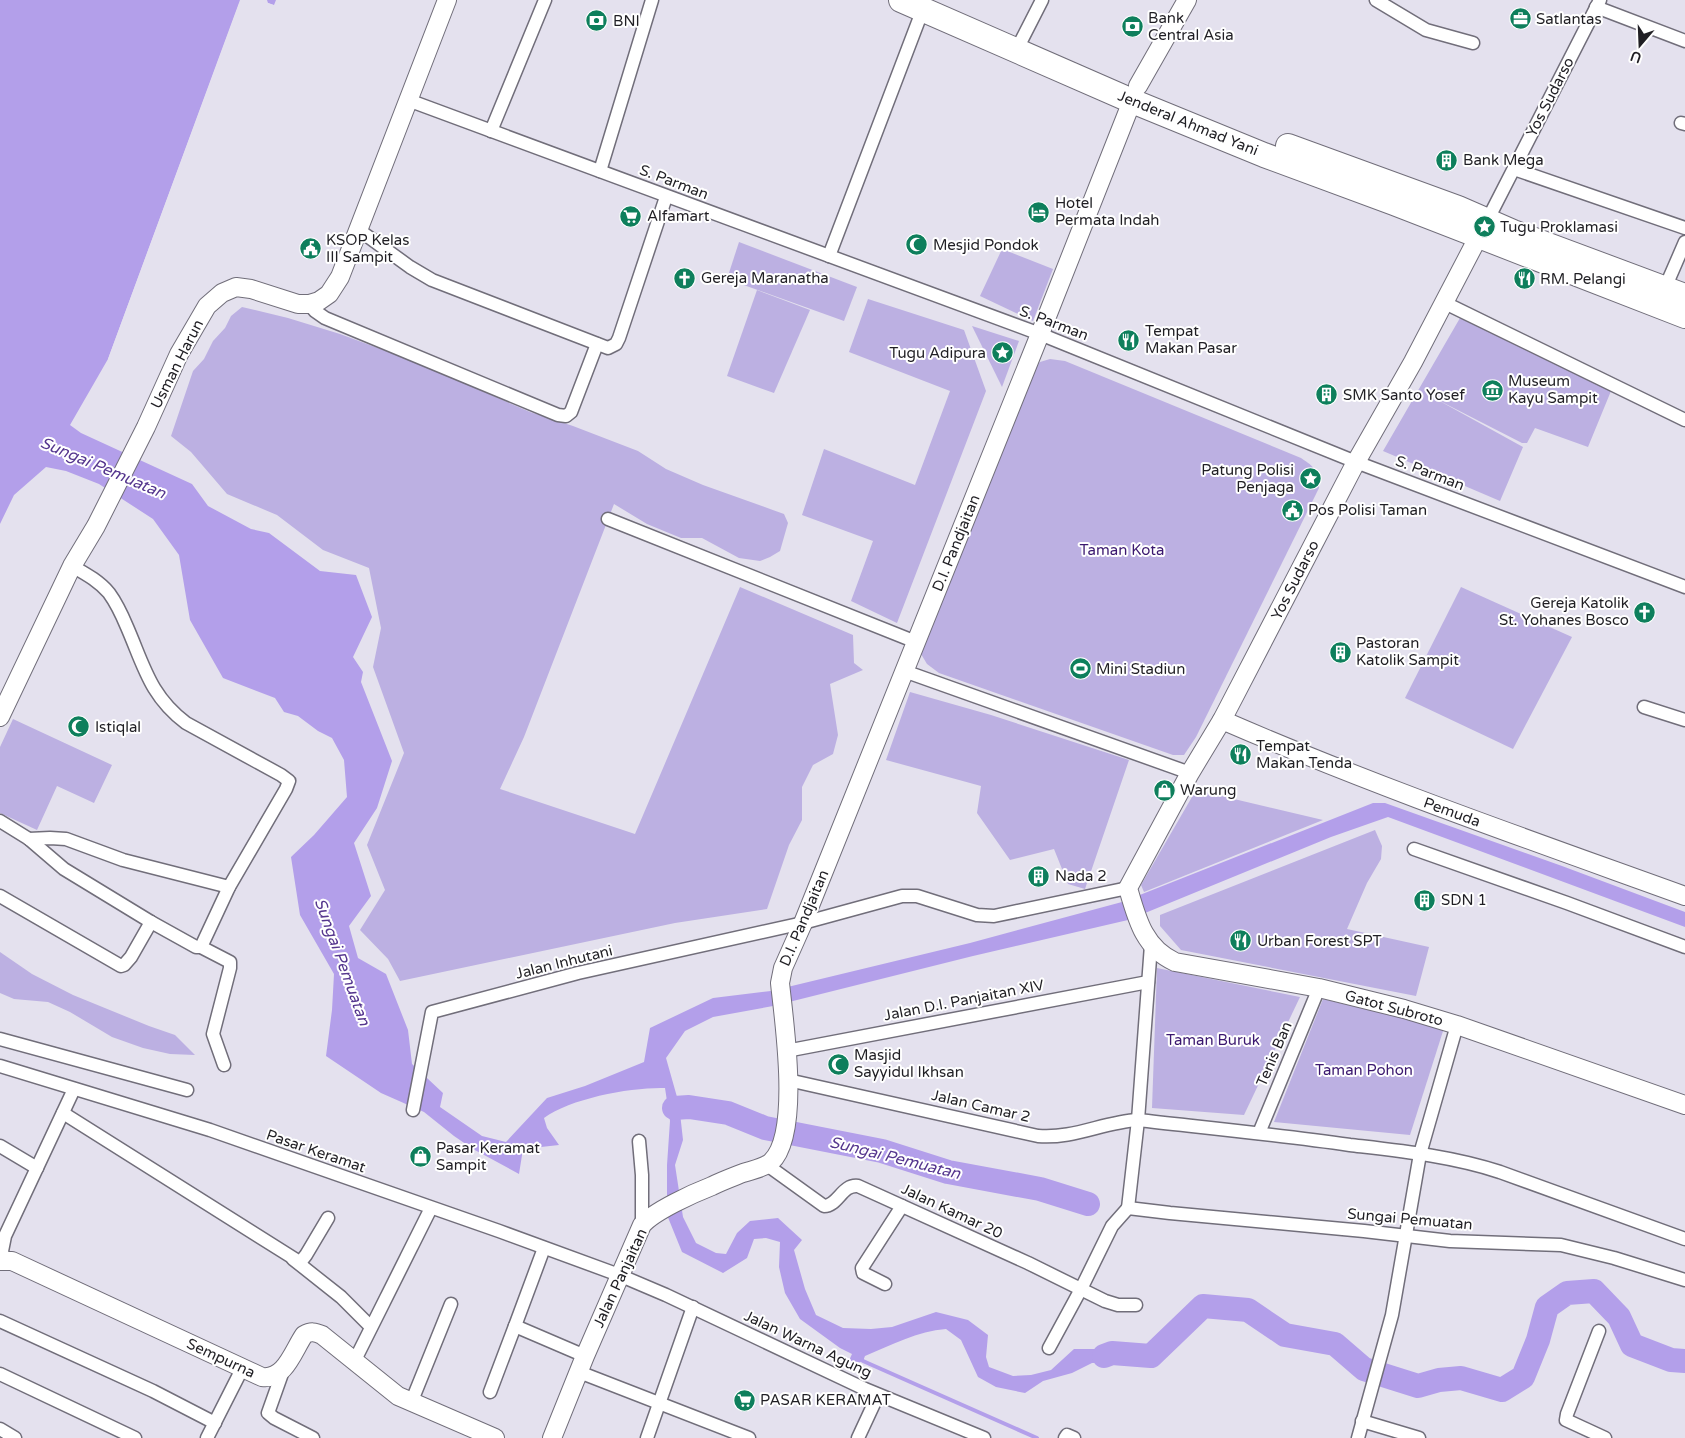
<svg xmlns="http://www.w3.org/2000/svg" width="1685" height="1438" font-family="'Varela Round',sans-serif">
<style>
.green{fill:#bcb0e2}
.water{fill:#b39fea}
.pier{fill:#e4e1ee}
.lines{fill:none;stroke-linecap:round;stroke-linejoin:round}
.stream{stroke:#b39fea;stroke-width:4}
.river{stroke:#b39fea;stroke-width:24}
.street-casing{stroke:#716e7a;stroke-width:15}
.secondary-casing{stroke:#716e7a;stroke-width:20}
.highway-casing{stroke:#716e7a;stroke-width:26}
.street{stroke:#fff;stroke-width:12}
.secondary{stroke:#fff;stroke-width:18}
.highway{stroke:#fff;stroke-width:24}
.labels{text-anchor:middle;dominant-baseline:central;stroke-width:4;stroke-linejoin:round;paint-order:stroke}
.poi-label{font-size:15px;fill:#201f24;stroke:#fff;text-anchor:start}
.street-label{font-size:15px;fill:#201f24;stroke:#fff}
.park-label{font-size:15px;fill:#3b186f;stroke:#fff}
.water-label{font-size:16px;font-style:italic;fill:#55368e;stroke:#fff}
</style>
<rect width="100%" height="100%" fill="#e4e1ee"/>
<!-- green -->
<g class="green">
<path d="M 739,242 L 857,287 L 844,321 L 727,279 Z"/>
<path d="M 1002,249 L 1053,269 L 1033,321 L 980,296 Z"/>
<path d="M 757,290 L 810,310 L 774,393 L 727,376 Z"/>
<path d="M 868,299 L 964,330 L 986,391 L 897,623 L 851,601 L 873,541 L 802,515 L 824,449 L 915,485 L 950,391 L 849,352 Z"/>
<path d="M 242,307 L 288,318 L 340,334 L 413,361 L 530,412 L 573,426 L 638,451 L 666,469 L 703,485 L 784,514 L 788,523 L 780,551 L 770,557 L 760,561 L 739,558 L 702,538 L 681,538 L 647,524 L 614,504 L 524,737 L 500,789 L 635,834 L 740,587 L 853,635 L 854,663 L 863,670 L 830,684 L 838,735 L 833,754 L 813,765 L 802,787 L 802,820 L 789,845 L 767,909 L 675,923 L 400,981 L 388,959 L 360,930 L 385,890 L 367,845 L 404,753 L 373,667 L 381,628 L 369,568 L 323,550 L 277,515 L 227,494 L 191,452 L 171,436 L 193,371 L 204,359 L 213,341 L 225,328 L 231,316 Z"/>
<path d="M 1460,318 L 1611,391 L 1588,447 L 1535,428 L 1527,443 L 1522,443 L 1436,399 L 1523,447 L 1500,501 L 1383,451 Z"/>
<path d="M 972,326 L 1019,341 L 1002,387 Z"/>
<path d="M 1050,359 L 1065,361 L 1301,458 C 1315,467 1318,471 1319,488 L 1196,737 L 1184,755 L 1173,755 L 939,673 L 927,664 L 921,654 L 923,644 L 1034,370 L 1040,362 Z"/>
<path d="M 1461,587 L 1572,637 L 1513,749 L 1405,698 Z"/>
<path d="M 910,692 L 991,715 L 1129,760 L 1085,889 L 1068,884 L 1054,849 L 1010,860 L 977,813 L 981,786 L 886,760 Z"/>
<path d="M 13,719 L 112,765 L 94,803 L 57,786 L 37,830 L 0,813 L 0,747 Z"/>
<path d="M 1196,790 L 1323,820 L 1144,892 L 1141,885 Z"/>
<path d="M 1375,830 L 1382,846 L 1381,859 L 1367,883 L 1347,929 L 1429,947 L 1416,996 L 1181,950 L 1160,926 L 1160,915 Z"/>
<path d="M 0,952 L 32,974 L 73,995 L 149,1026 L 175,1035 L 195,1055 L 170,1054 L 143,1048 L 112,1037 L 70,1012 L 48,1002 L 14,999 L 0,993 Z"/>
<path d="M 1157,968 L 1300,997 L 1244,1115 L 1152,1108 Z"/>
<path d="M 1323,999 L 1444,1028 L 1410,1135 L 1274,1122 Z"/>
</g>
<!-- water -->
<path class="water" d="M 0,0 L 276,0 L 274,5 L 268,3 L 239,4 L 108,359 L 70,425 L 81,433 L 192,484 L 208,506 L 251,529 L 269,533 L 320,571 L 356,575 L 372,617 L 353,657 L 363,672 L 361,682 L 392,761 L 377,808 L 354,843 L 371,896 L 349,926 L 358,958 L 386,974 L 408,1030 L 412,1064 L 443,1093 L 440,1107 L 482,1136 L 506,1142 L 547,1098 L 585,1086 L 644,1062 L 650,1028 L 713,998 L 771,991 L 970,943 L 1122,902 L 1373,803 L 1385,803 L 1562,866 L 1685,912 L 1685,927 L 1388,817 L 1331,837 L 1128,920 L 973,956 L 773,1006 L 713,1017 L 685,1031 L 666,1058 L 679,1104 L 683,1140 L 675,1165 L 683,1217 L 696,1243 L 716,1253 L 726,1254 L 737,1233 L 750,1221 L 778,1218 L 802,1240 L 794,1250 L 805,1289 L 816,1315 L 843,1328 L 871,1329 L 892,1327 L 936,1312 L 968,1320 L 988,1335 L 986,1357 L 989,1367 L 1013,1376 L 1031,1375 L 1051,1370 L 1074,1349 L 1128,1349 L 1136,1343 L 1134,1362 L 1092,1363 L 1072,1373 L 1043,1381 L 1025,1393 L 996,1387 L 978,1377 L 961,1340 L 946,1329 C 918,1331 891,1345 865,1356 L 863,1361 L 846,1367 L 852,1354 L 840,1348 L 800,1319 L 785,1293 L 779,1267 L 780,1242 L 766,1238 L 754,1239 L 747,1258 L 723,1273 L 682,1252 L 667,1215 L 667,1165 L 670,1121 L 665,1088 C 632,1087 571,1098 544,1118 L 547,1128 L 559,1145 L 523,1149 L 519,1174 L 473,1149 L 454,1136 L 424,1112 L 381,1093 L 326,1056 L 332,1010 L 334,974 L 300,915 L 291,857 L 314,835 L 347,797 L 344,760 L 332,738 L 318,731 L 298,716 L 284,712 L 275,698 L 223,678 L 190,620 L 179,555 L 153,519 L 99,484 L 66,471 L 46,467 L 14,495 L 0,524 Z"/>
<!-- pier -->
<path class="pier" d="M 240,0 L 267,0 L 268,3 L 276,6 L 274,7 L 267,5 L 241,6 L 110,360 L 108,359 Z"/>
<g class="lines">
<!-- stream -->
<path class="stream" d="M 860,1356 L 863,1361 L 1037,1438"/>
<!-- river -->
<g class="river">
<path d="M 674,1108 L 689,1107 L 728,1113 L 765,1128 L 882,1151 L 948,1172 L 1040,1189 L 1088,1204"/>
<path d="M 1104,1356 L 1112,1353 L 1151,1356 L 1203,1306 L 1248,1310 L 1285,1335 L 1335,1344 L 1364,1369 L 1418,1386 L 1439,1380 L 1461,1378 L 1502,1390 L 1523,1377 L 1538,1340 L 1547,1307 L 1567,1293 L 1594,1291 L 1619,1317 L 1632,1345 L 1671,1360 L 1685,1361"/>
</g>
<defs>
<g id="street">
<path d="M 1376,0 L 1426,30 L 1473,43"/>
<path d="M 1596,7 L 1685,41"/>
<path d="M 1016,51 L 1042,0"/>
<path d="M 408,100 L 1040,334 L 1356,462 L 1685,587"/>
<path d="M 1681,123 L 1685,124"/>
<path d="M 491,131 L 545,0"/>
<path d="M 1514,169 L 1685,228"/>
<path d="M 600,171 L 652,0"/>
<path d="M 1487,221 L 1600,0"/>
<path d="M 359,230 L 410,267 L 432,280 L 608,348 L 616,344 L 619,338 L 666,197"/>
<path d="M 829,256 L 923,9"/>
<path d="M 1665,288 L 1685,242"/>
<path d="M 1445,303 L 1685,420"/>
<path d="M 309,304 L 315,311 L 325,318 L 558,415 L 566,416 L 571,412 L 597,344"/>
<path d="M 608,519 L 916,642"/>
<path d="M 72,566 C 86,574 99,581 109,593 C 117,604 122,615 127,627 C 144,666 150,696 186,723 L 281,775 L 289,781 L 286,789 L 229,887 L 201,947"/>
<path d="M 904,671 L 1190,773"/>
<path d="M 1644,707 L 1685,720"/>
<path d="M 0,821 L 29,839 L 64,869 L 151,922 L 196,947 L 201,947 L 230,962 L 230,968 L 213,1034 L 224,1065"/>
<path d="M 29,839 L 50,838 L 66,839 L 123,860 L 229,887"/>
<path d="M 1414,849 L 1567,903 L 1685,947"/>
<path d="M 0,896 L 121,966 L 124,965 L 131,957 L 151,922"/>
<path d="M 0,1039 L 187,1090"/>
<path d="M 786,1051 L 1148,982"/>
<path d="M 0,1066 L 210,1130 L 499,1231 L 619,1275 L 666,1295 L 865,1389 L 984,1438"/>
<path d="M 788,1080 L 1038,1136 C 1074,1139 1103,1122 1138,1120 C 1209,1128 1280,1135 1350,1145 C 1401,1151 1451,1156 1500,1172 L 1685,1239"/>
<path d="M 413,1110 L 432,1012 L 578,973 L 803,923 L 902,896 L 917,896 L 977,915 L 994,916 L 1128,888"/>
<path d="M 63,1113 L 298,1261 L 302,1260 L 306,1255 L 328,1218"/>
<path d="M 1259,1133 L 1319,988"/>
<path d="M 639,1141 L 642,1175 L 642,1225"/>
<path d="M 0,1146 L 37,1168"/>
<path d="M 767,1165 L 824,1206 C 838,1206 842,1184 858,1186 L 1028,1263 L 1105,1301 L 1118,1305 L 1136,1305"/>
<path d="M 1128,1208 L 1170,1213 L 1364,1231 L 1450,1241 L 1561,1245 L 1614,1258 L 1685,1280"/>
<path d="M 1128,1208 L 1138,1120 L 1151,945"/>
<path d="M 293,1259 L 341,1297 L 371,1327"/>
<path d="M 4,1260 L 2,1251 L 5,1236 L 74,1089"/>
<path d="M 885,1284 L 863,1273 L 862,1268 L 902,1206"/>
<path d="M 0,1321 L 153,1391 L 215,1423"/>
<path d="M 515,1326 L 544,1248"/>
<path d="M 1599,1331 L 1567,1414 L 1566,1420 L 1605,1438"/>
<path d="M 1049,1348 L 1081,1289 L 1112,1226 L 1128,1208"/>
<path d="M 354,1362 L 431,1208"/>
<path d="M 284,1368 L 268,1413 L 274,1418 L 313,1438"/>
<path d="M 579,1372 L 749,1438"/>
<path d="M 0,1374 L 135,1438"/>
<path d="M 490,1392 L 515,1326 L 585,1356"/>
<path d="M 411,1403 L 451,1304"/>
<path d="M 1362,1421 L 1419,1438"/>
<path d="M 0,1429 L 15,1438"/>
<path d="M 207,1438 L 243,1367"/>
<path d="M 647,1438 L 693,1307"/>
<path d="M 858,1438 L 878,1395"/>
<path d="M 1065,1438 L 1067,1435 L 1074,1438"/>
<path d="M 1358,1438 L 1392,1315 L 1420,1154 L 1457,1025"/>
</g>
<g id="secondary">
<path d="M 1138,86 L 1187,0"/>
<path d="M 1484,226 L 1413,362 L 1356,462 L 1222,720 L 1190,773 L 1128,888 C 1137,919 1144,948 1175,962 L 1319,988 L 1404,1009 L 1457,1025 L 1685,1105"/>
<path d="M 0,717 L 72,566 L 96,526 L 146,427 L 179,354 L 207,306 L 222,293 L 236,287 L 251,289 L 298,304 L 309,304 L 319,301 L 329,294 L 340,277 L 447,0"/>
<path d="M 1222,720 C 1374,786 1530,840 1685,896"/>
<path d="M 0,1261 L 12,1261 L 262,1377 C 285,1380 293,1351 304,1335 C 311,1331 315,1332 322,1335 L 398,1396 L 495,1438"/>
<path d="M 552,1438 L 585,1356 L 642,1225 C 654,1211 694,1193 712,1186 C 722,1181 733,1177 743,1173 C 752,1170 764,1168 771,1162 C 801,1134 784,1022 780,983 L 783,968 L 803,923 L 1040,334 L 1132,101"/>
</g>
<g id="highway">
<path d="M 901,0 L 1132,101 L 1264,155 L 1394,203 L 1685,316"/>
<path d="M 1288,146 L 1458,208 L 1513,232 L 1685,296"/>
</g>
</defs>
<!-- street casing -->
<use href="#street" class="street-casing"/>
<!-- secondary casing -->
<use href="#secondary" class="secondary-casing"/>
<!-- highway casing -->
<use href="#highway" class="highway-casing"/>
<!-- street -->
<use href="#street" class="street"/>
<!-- secondary -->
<use href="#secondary" class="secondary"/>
<!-- highway -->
<use href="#highway" class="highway"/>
</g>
<!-- icons -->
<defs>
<symbol id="office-disc" viewBox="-11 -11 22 22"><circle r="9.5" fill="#0e7f5c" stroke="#fff"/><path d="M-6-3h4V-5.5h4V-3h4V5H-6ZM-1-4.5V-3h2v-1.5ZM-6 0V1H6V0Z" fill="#fff"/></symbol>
<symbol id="bank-disc" viewBox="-11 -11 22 22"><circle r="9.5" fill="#0e7f5c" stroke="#fff"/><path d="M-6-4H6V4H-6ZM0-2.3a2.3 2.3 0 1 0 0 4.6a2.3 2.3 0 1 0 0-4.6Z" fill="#fff"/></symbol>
<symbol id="building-disc" viewBox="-11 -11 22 22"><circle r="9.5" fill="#0e7f5c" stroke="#fff"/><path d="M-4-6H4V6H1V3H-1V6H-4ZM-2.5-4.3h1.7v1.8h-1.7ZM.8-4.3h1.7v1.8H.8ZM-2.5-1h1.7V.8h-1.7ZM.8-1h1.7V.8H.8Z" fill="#fff"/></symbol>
<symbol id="hotel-disc" viewBox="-11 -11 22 22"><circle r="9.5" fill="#0e7f5c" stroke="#fff"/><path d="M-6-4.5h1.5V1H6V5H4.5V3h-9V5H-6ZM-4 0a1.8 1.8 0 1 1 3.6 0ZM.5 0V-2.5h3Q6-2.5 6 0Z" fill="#fff"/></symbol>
<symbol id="supermarket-disc" viewBox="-11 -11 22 22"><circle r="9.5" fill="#0e7f5c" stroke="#fff"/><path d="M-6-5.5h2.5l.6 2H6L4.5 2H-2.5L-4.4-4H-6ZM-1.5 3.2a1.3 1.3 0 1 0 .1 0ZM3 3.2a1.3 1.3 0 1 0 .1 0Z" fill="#fff"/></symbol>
<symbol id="sight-disc" viewBox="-11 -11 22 22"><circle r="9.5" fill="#0e7f5c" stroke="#fff"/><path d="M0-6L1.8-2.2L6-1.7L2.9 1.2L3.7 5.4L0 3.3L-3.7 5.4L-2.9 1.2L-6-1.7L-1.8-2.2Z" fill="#fff"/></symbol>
<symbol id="mosque-disc" viewBox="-11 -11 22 22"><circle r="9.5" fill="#0e7f5c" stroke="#fff"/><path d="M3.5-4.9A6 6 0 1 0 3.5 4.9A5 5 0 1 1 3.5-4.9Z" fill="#fff"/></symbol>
<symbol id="civic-disc" viewBox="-11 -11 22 22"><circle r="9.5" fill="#0e7f5c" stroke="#fff"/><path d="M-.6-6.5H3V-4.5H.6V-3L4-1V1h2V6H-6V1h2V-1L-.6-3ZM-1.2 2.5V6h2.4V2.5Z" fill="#fff"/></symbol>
<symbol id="church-disc" viewBox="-11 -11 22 22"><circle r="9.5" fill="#0e7f5c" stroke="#fff"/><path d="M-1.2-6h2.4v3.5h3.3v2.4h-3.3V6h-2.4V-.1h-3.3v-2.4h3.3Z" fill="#fff"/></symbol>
<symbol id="restaurant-disc" viewBox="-11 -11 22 22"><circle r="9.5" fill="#0e7f5c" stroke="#fff"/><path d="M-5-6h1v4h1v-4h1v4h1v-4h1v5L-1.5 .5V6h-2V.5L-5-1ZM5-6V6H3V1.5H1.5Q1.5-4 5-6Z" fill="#fff"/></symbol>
<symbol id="museum-disc" viewBox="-11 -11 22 22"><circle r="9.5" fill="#0e7f5c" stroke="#fff"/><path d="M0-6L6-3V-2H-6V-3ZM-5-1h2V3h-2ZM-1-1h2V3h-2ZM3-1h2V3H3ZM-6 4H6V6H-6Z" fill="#fff"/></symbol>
<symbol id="stadium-disc" viewBox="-11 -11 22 22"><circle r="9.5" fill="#0e7f5c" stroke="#fff"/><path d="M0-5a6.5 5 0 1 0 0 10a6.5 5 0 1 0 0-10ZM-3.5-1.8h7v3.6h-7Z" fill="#fff"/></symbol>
<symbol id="shop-disc" viewBox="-11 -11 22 22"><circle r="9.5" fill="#0e7f5c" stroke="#fff"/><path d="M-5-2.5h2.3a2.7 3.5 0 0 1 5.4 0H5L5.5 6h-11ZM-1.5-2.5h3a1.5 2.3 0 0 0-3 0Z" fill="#fff"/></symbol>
</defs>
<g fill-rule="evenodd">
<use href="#office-disc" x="1508" y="6" width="25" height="25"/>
<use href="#bank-disc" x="584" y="8" width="25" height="25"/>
<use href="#bank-disc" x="1120" y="14" width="25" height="25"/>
<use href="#building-disc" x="1434" y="148" width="25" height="25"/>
<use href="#hotel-disc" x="1026" y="200" width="25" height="25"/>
<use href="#supermarket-disc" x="618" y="204" width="25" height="25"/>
<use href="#sight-disc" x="1472" y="214" width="25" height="25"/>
<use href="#mosque-disc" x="904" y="232" width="25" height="25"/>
<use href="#civic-disc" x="298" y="236" width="25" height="25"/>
<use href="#church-disc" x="672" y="266" width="25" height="25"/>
<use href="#restaurant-disc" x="1512" y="266" width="25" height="25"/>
<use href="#restaurant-disc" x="1116" y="328" width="25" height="25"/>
<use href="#sight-disc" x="990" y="340" width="25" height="25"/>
<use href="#museum-disc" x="1480" y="378" width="25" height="25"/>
<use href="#building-disc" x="1314" y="382" width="25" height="25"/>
<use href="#sight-disc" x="1298" y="466" width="25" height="25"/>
<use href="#civic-disc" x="1280" y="498" width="25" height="25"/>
<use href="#church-disc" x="1632" y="600" width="25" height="25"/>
<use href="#building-disc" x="1328" y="640" width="25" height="25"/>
<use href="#stadium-disc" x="1068" y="656" width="25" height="25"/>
<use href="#mosque-disc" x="66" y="714" width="25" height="25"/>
<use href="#restaurant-disc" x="1228" y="742" width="25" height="25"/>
<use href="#shop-disc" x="1152" y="778" width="25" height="25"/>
<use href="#building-disc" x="1026" y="864" width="25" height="25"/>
<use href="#building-disc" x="1412" y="888" width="25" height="25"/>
<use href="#restaurant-disc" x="1228" y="928" width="25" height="25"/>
<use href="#mosque-disc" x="826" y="1052" width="25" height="25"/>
<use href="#shop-disc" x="408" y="1144" width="25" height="25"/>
<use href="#supermarket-disc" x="732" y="1388" width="25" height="25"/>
</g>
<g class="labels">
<!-- poi labels -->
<g class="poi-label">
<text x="1148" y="18">Bank<tspan x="1148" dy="17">Central Asia</tspan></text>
<text x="1536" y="19">Satlantas</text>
<text x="613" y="21">BNI</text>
<text x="1463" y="160">Bank Mega</text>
<text x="1055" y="203">Hotel<tspan x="1055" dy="17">Permata Indah</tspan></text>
<text x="647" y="216">Alfamart</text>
<text x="1500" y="227">Tugu Proklamasi</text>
<text x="326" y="240">KSOP Kelas<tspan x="326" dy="17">III Sampit</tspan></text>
<text x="933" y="245">Mesjid Pondok</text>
<text x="701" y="278">Gereja Maranatha</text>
<text x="1540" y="279">RM. Pelangi</text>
<text x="1145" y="331">Tempat<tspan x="1145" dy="17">Makan Pasar</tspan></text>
<text x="986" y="353" text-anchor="end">Tugu Adipura</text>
<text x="1508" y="381">Museum<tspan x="1508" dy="17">Kayu Sampit</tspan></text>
<text x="1343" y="395">SMK Santo Yosef</text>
<text x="1294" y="470" text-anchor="end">Patung Polisi<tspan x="1294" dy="17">Penjaga</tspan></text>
<text x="1308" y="510">Pos Polisi Taman</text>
<text x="1629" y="603" text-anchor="end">Gereja Katolik<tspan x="1629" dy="17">St. Yohanes Bosco</tspan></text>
<text x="1356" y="643">Pastoran<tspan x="1356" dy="17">Katolik Sampit</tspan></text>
<text x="1096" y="669">Mini Stadiun</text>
<text x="95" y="727">Istiqlal</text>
<text x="1256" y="746">Tempat<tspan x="1256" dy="17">Makan Tenda</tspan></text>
<text x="1180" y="790">Warung</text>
<text x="1055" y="876">Nada 2</text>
<text x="1441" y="900">SDN 1</text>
<text x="1257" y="941">Urban Forest SPT</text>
<text x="854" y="1055">Masjid<tspan x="854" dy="17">Sayyidul Ikhsan</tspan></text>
<text x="436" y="1148">Pasar Keramat<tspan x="436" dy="17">Sampit</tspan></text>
<text x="760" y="1400">PASAR KERAMAT</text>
</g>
<!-- street labels -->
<g class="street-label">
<text transform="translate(1550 97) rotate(-63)">Yos Sudarso</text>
<text transform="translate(1188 123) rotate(22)">Jenderal Ahmad Yani</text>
<text transform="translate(674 182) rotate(21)">S. Parman</text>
<text transform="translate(1054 323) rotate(21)">S. Parman</text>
<text transform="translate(177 364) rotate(-63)">Usman Harun</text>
<text transform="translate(1430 473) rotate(21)">S. Parman</text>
<text transform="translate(956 543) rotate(-68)">D.I. Pandjaitan</text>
<text transform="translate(1295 580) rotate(-63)">Yos Sudarso</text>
<text transform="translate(1452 812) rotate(20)">Pemuda</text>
<text transform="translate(804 918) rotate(-67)">D.I. Pandjaitan</text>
<text transform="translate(564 962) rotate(-14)">Jalan Inhutani</text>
<text transform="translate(964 1000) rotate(-11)">Jalan D.I. Panjaitan XIV</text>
<text transform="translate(1394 1008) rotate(15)">Gatot Subroto</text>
<text transform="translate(1274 1054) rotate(-67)">Tenis Ban</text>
<text transform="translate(981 1106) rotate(13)">Jalan Camar 2</text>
<text transform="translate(316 1151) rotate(19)">Pasar Keramat</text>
<text transform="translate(952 1211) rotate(25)">Jalan Kamar 20</text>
<text transform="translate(1410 1219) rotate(5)">Sungai Pemuatan</text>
<text transform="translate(620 1278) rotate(-65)">Jalan Panjaitan</text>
<text transform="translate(808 1344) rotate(25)">Jalan Warna Agung</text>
<text transform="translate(221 1358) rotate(25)">Sempurna</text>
</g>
<!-- park labels -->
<g class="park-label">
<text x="1122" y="550">Taman Kota</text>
<text x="1213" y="1040">Taman Buruk</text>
<text x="1364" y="1070">Taman Pohon</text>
</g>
<!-- water labels -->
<g class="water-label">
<text transform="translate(103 468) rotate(23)">Sungai Pemuatan</text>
<text transform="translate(342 962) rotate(70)">Sungai Pemuatan</text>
<text transform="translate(895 1158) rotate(14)">Sungai Pemuatan</text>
</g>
</g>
<!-- north arrow -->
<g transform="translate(1640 45) rotate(199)" stroke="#ffffff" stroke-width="4" paint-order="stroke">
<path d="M0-4L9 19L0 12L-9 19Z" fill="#201f24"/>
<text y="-8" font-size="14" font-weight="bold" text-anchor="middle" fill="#201f24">U</text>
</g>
</svg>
